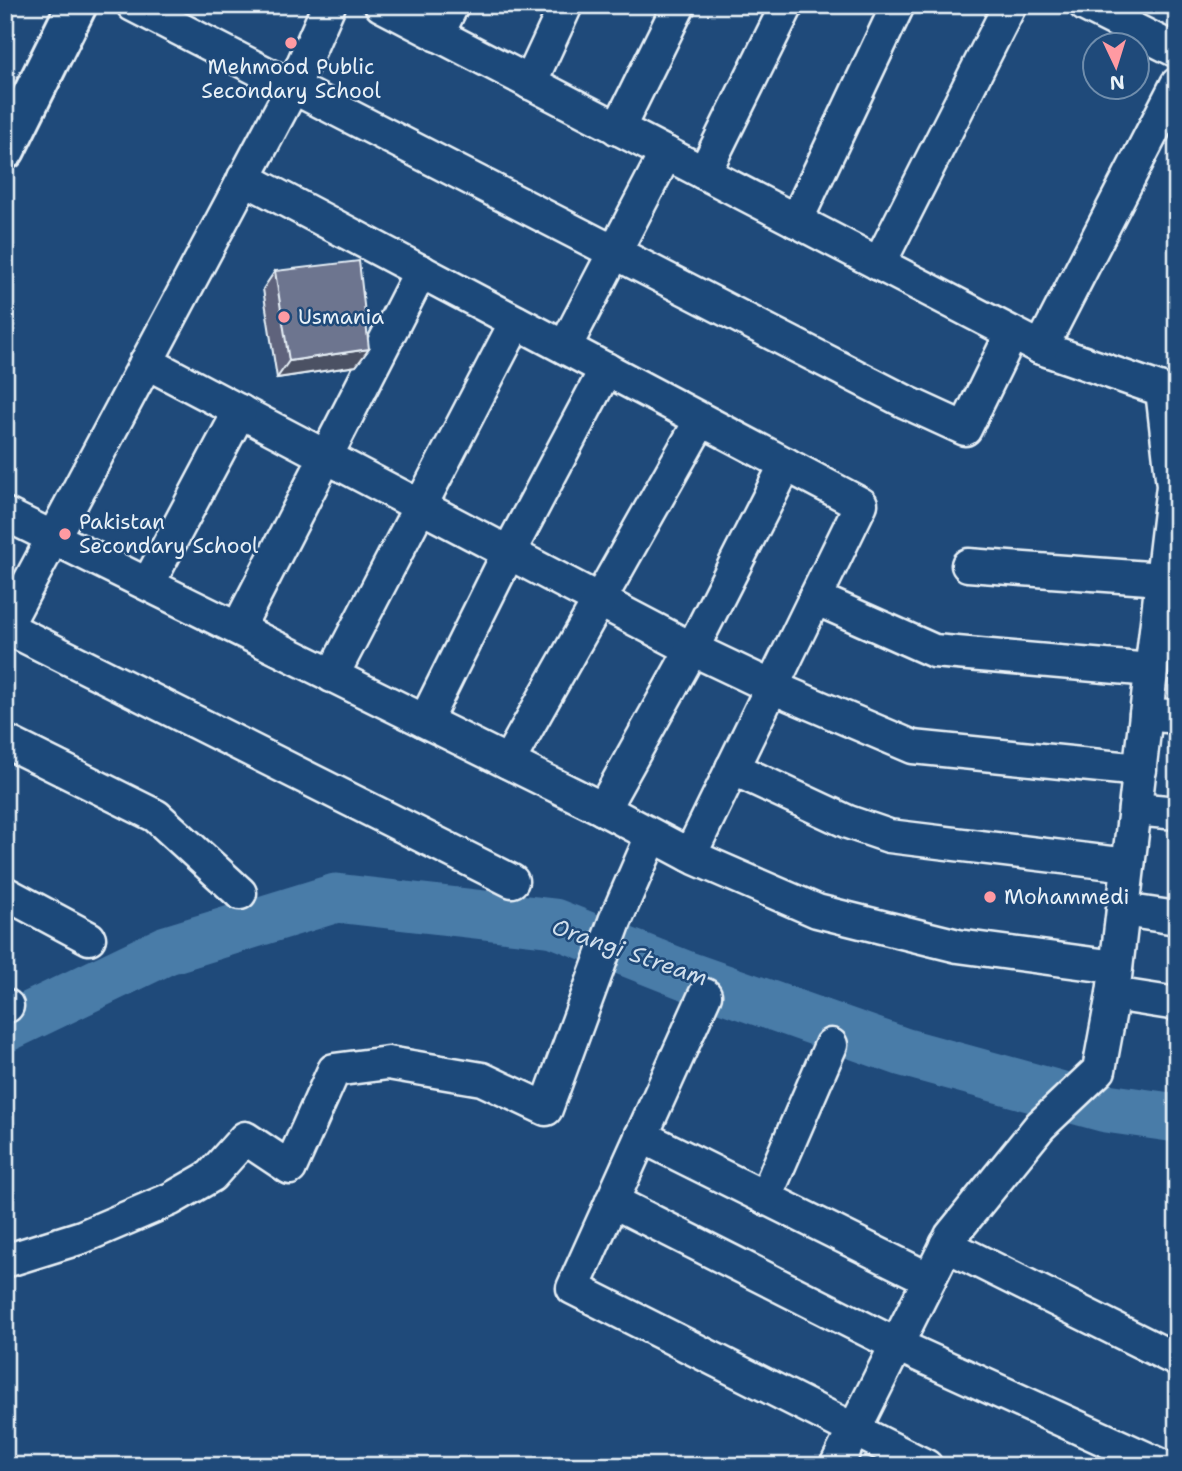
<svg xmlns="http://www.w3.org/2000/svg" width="1182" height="1471" font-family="'Shantell Sans',sans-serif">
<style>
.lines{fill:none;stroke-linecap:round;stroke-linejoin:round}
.river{stroke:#4a7ba8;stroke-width:49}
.street-casing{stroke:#e8f1f8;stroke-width:37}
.secondary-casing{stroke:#e8f1f8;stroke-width:44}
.street{stroke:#1f4a7a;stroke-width:32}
.secondary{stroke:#1f4a7a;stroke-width:38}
.wall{fill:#5e647b;stroke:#e8f1f8;stroke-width:2}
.shaded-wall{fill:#4c5164;stroke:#e8f1f8;stroke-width:2}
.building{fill:#6d748f;stroke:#e8f1f8;stroke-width:2}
.poi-dot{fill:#ff9aa2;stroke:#1f4a7a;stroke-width:2.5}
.labels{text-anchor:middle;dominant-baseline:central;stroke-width:5;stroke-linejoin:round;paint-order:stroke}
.poi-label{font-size:21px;fill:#e8f1f8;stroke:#1f4a7a;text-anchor:start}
.water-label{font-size:23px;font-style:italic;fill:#d0dfec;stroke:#1f4a7a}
</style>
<rect width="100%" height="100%" fill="#1f4a7a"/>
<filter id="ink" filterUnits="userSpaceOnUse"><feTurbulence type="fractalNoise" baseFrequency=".0143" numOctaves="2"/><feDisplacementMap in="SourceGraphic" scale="14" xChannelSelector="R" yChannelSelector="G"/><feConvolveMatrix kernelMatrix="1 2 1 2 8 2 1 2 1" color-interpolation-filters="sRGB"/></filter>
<g filter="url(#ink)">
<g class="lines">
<!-- river -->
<path class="river" d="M 5,1028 L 167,950 L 336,898 L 554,923 L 685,975 L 903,1052 L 1106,1108 L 1177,1118"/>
<defs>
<g id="street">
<path d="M 133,5 L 906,402 L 965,429 L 1012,333"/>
<path d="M 381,5 L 1041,348 L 1162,390 L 1173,486 L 1113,994 L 1099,1070 L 1040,1126 L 951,1236 L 836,1466"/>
<path d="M 1085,5 L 1177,51"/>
<path d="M 437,35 L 452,5"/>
<path d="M 530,83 L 566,5"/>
<path d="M 618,129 L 679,5"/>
<path d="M 704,173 L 787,5"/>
<path d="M 244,178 L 861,504 L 690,855"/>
<path d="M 796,221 L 898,5"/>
<path d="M 879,264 L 1010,5"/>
<path d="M 565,347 L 666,153"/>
<path d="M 1041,348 L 1177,84"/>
<path d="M 146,362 L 692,649 L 772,687 L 913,747 L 1140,770"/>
<path d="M 5,514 L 603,809 L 695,858 L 817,911 L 958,946 L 1116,967"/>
<path d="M 968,565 L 1162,579"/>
<path d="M 148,584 L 240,411"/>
<path d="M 815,598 L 934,651 L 1151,670"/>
<path d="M 6,627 L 512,881"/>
<path d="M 5,628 L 293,87 L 329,5"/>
<path d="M 238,628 L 421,271"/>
<path d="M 332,676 L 516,322"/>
<path d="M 1146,714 L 1177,717"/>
<path d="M 425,721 L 508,554 L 606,369"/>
<path d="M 5,741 L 156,816 L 240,893"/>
<path d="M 508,762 L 701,420"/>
<path d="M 732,768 L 848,822 L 889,836 L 1128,865"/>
<path d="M 603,809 L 692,649 L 786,464"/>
<path d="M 1135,809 L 1177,813"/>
<path d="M 5,893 L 89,938"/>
<path d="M 1123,910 L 1177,918"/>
<path d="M 1113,994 L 1177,1004"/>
<path d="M 705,995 L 573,1288 L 926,1466"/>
<path d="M 5,1005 L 7,1006"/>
<path d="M 641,1136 L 929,1279"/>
<path d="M 765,1198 L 831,1045"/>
<path d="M 612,1201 L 897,1345 L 1163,1466"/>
<path d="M 946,1245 L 1177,1360"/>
<path d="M 5,1261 L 82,1237 L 171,1199 L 211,1176 L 245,1138 L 290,1168 L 334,1070 L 388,1063 L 482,1079 L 546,1109 L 615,921 L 652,836"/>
</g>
<path id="secondary" d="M 5,150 L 77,5"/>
</defs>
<!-- street casing -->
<use href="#street" class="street-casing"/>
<!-- secondary casing -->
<use href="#secondary" class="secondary-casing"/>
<!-- street -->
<use href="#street" class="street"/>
<!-- secondary -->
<use href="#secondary" class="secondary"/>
</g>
<!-- wall -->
<path class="wall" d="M 275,271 L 369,349 L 356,366 L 277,378 L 263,289 Z"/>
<!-- shaded-wall -->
<path class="shaded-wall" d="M 369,349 L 356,366 L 277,378 L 289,361 Z"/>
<!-- building -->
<path class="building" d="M 359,261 L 369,349 L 289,361 L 275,271 Z"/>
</g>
<!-- markers -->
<g class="poi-dot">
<circle cx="291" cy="43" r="7"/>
<circle cx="284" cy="317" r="7"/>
<circle cx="65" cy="534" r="7"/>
<circle cx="990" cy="897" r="7"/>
</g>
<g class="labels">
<!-- poi labels -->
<g class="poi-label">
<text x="291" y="67" text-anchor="middle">Mehmood Public<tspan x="291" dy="24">Secondary School</tspan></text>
<text x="298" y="317">Usmania</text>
<text x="79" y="522">Pakistan<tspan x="79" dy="24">Secondary School</tspan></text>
<text x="1004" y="897">Mohammedi</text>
</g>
<!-- water labels -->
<g class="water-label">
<text transform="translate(630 952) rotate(19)">Orangi Stream</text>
</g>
</g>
<!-- margin -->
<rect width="1182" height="1471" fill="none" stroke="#1f4a7a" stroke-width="28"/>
<rect x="14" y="14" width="1154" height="1443" fill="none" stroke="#e8f1f8" stroke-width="2.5" filter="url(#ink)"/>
<!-- north arrow -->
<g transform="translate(1116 66) rotate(176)"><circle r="33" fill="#1f4a7a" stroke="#6f8dac" stroke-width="2"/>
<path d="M0-5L12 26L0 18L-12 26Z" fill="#ff9aa2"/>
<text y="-10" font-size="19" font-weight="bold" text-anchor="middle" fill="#e8f1f8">N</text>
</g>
</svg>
